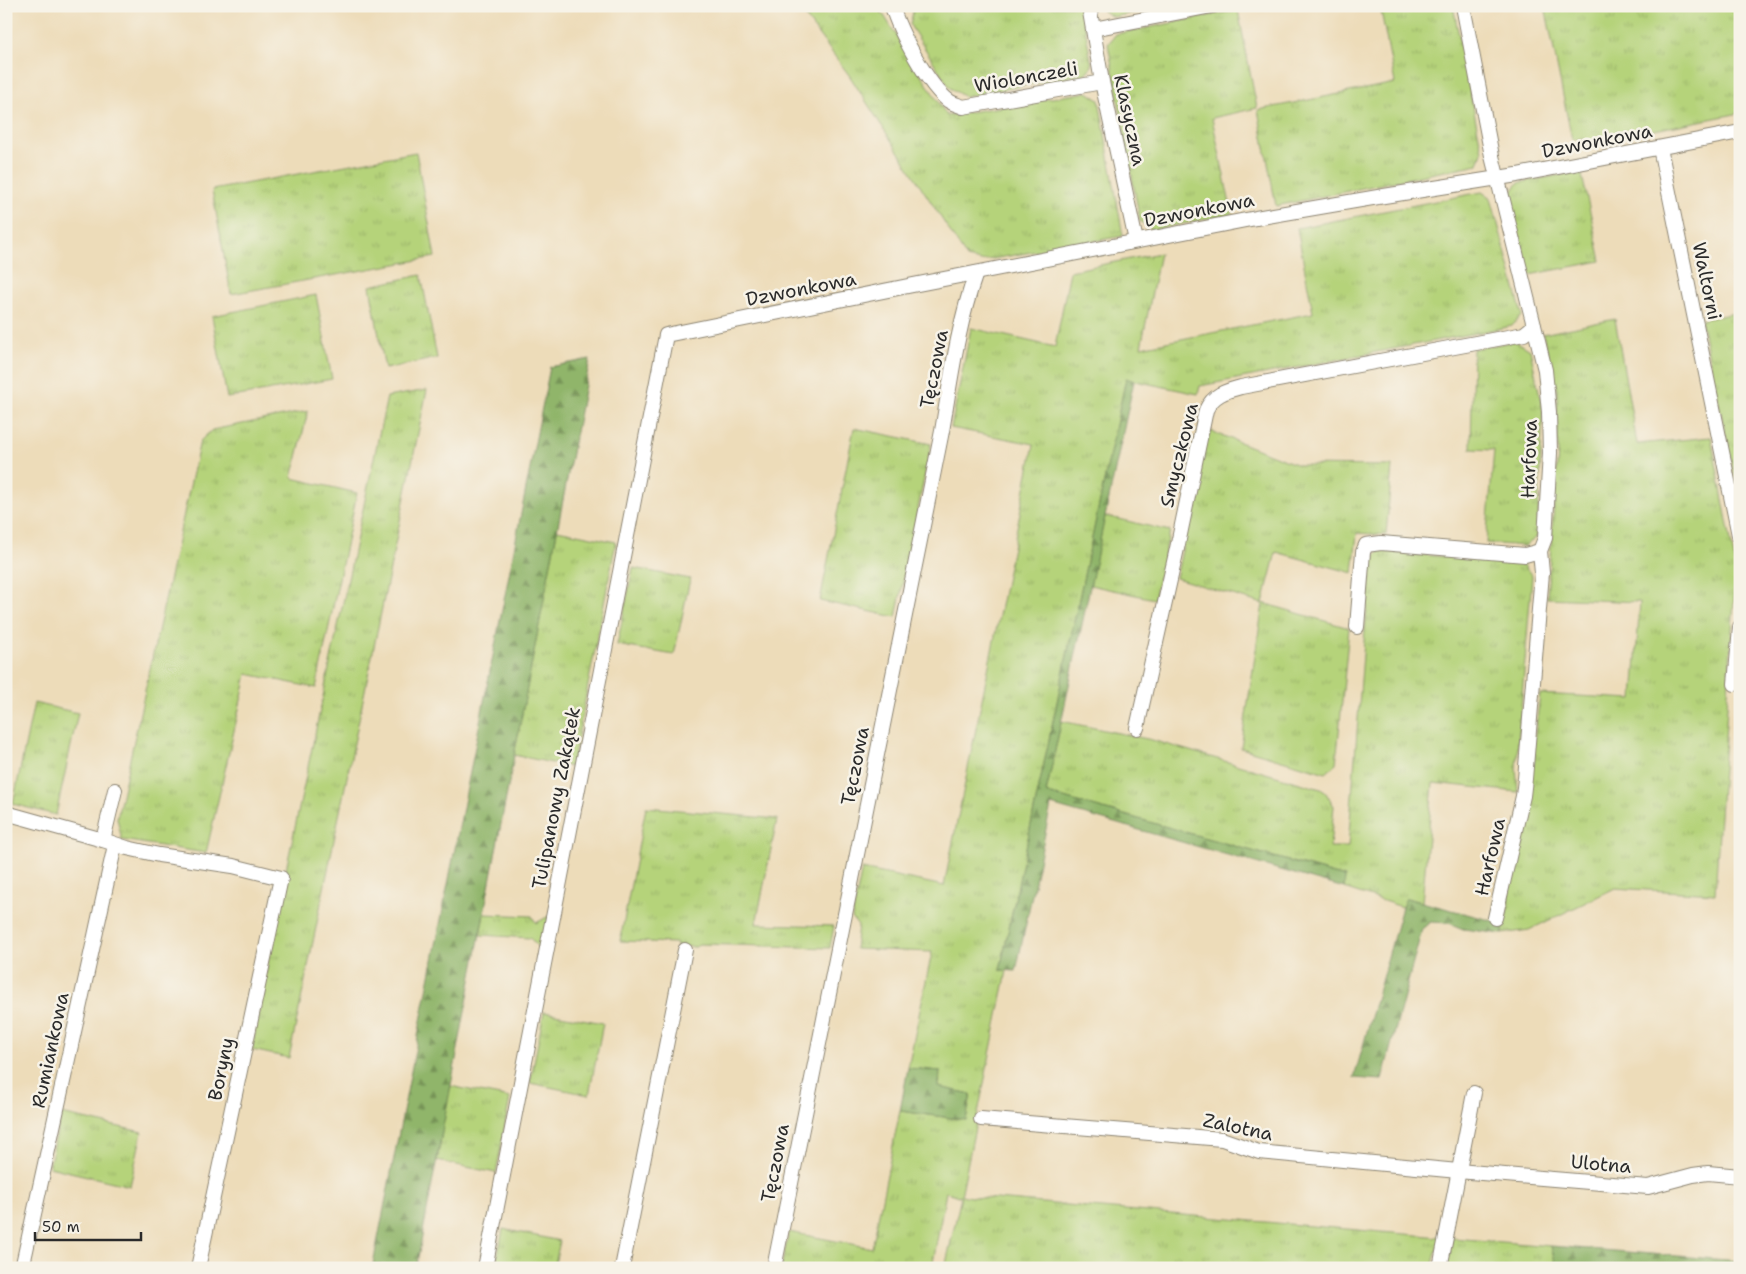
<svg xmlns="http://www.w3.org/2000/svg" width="1746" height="1274" font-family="'Shantell Sans',sans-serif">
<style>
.grass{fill:url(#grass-tufts);stroke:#707f52}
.forest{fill:url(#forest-firs);stroke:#5e704a}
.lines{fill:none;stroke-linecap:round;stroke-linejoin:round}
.street-casing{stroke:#8c8472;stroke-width:16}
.street{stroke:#fff;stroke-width:14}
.labels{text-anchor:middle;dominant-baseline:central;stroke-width:5;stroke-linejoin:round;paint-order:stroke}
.street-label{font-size:19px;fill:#2b2b2b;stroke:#f7f3e8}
</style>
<defs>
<pattern id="grass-tufts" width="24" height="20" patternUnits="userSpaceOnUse" patternTransform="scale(1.25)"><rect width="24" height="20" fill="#b5d37a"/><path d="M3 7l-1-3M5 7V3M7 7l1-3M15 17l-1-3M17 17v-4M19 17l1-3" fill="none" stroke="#9cb56a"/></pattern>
<pattern id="forest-firs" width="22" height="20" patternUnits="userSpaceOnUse" patternTransform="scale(1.25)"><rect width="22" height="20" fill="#90b56a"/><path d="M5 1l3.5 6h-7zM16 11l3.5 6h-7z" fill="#769357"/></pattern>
</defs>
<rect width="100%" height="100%" fill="#f7f3e8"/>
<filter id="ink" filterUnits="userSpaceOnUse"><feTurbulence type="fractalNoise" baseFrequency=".02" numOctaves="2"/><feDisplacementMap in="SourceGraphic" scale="10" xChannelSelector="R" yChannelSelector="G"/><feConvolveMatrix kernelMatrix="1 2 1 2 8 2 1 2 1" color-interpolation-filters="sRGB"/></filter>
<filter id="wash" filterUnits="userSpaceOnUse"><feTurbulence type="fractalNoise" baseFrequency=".0096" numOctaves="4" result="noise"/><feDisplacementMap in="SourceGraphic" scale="20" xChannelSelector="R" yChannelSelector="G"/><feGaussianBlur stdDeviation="1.12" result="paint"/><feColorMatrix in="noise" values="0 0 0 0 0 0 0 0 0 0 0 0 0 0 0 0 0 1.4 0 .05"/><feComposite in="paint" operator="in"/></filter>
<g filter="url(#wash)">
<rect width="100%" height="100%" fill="#eddcb9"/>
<!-- grass -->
<g class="grass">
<path d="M 797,6 L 878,6 L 947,116 L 1087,92 L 1099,100 L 1123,236 L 981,261 L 967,258 L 849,75 Z"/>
<path d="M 911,6 L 1081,6 L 1092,66 L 1085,74 L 965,97 L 950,88 L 910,25 L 913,12 Z"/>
<path d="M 1102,6 L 1168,6 L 1113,17 L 1103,11 Z"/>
<path d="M 1380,6 L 1453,6 L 1482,152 L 1478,164 L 1276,206 L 1258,110 L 1395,83 Z"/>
<path d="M 1545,6 L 1740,6 L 1740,113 L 1584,144 L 1583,138 L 1572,140 Z"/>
<path d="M 1238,10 L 1257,108 L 1212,118 L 1232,214 L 1152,230 L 1140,221 L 1108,44 L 1116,34 Z"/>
<path d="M 416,152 L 435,257 L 231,294 L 212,190 Z"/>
<path d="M 1581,171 L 1601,261 L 1529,275 L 1509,196 L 1518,183 Z"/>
<path d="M 1482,192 L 1491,198 L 1522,315 L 1512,326 L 1200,386 L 1198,394 L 1126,379 L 1000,970 L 1007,971 L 961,1196 L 1440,1237 L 1432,1268 L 945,1268 L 961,1197 L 946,1192 L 932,1268 L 781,1268 L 789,1232 L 872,1248 L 900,1111 L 966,1120 L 971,1094 L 938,1087 L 940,1071 L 908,1068 L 932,952 L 855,949 L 858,926 L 852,918 L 862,869 L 944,886 L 1034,444 L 951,428 L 971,328 L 1055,347 L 1070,271 L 1160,253 L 1141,347 L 1313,313 L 1297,228 Z"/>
<path d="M 421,275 L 437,358 L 385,369 L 370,286 Z"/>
<path d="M 316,295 L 332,379 L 227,398 L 212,316 Z"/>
<path d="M 1740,312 L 1740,501 L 1701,320 Z"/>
<path d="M 1615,319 L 1637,444 L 1711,437 L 1736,568 L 1715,894 L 1615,888 L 1529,930 L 1502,934 C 1509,913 1510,888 1513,866 C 1523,809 1534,752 1540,694 L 1633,699 L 1640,602 L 1547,598 L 1558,452 L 1557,390 L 1543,334 Z"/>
<path d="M 1516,341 L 1530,350 L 1543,410 L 1537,537 L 1525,546 L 1486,543 L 1494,450 L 1471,449 L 1473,349 Z"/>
<path d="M 427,390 L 289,1058 L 252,1050 L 281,893 L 387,397 Z"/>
<path d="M 308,411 L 292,478 L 357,493 L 316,688 L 247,674 L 206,853 L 122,840 L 117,818 L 200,441 L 212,430 Z"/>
<path d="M 854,428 L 931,444 L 896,617 L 820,601 Z"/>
<path d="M 1208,430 L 1298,465 L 1392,466 L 1386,535 L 1357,533 L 1353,573 L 1276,552 L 1263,603 L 1349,628 L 1336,764 L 1326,773 L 1241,748 L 1263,604 L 1176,578 Z"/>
<path d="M 1105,516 L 1170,531 L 1154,599 L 1090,585 Z"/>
<path d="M 557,530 L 616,542 L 572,767 L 514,755 Z"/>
<path d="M 1380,551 L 1523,564 L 1532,576 L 1516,768 L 1518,792 L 1433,783 L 1422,902 L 1407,898 L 1402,907 L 1344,888 L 1345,877 L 1046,793 L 1061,721 L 1152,740 L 1324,790 L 1334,806 L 1330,847 L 1348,847 L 1365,629 L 1372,558 Z"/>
<path d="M 633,568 L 690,579 L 674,655 L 617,645 Z"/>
<path d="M 34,703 L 78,713 L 56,815 L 13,804 Z"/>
<path d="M 646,807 L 777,819 L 756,924 L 834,926 L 830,948 L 699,944 L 696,947 L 676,946 L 675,943 L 620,941 Z"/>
<path d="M 1740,818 L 1740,893 L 1735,893 Z"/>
<path d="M 484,914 L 532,916 L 536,923 L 549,916 L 542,949 L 539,948 L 530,938 L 480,935 Z"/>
<path d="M 544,1012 L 603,1023 L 589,1095 L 530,1083 Z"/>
<path d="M 450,1086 L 510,1098 L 496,1173 L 437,1161 Z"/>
<path d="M 61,1114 L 142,1132 L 130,1186 L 49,1167 Z"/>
<path d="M 503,1229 L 560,1241 L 554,1268 L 495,1268 Z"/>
<path d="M 1452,1238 L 1551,1246 L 1557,1268 L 1447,1268 Z"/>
</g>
<!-- forest -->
<g class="forest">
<path d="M 590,359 L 416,1268 L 397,1268 L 373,1264 L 550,367 Z"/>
<path d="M 1126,378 L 1134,381 L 1046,793 L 1345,877 L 1344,888 L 1051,805 L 1016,971 L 1000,970 Z"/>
<path d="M 1406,898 L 1505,924 L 1502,934 L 1463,929 L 1449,923 L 1430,922 L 1422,929 L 1382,1080 L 1354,1078 L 1402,907 Z"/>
<path d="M 908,1068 L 940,1071 L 939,1087 L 971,1094 L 966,1120 L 900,1111 Z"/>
<path d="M 1551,1246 L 1740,1261 L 1740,1268 L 1557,1268 Z"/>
</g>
</g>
<g filter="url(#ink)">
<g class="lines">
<defs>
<g id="street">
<path d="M 892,6 C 899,31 928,86 949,101 C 953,104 959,105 963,107 L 1102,82"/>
<path d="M 1089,6 L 1102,82 L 1136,241"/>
<path d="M 1463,6 L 1492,156 L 1545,370 L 1549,412 L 1550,453 L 1545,538 L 1540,551 L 1542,573 L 1525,779 L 1523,796 L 1495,918"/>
<path d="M 1093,29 L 1212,6"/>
<path d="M 1660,148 L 1740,540"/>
<path d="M 1357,627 L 1363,552 L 1366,545 L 1381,543 L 1525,555 L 1540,551"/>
<path d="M 1735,684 L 1740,627"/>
<path d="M 1137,728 L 1178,544 L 1206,410 C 1213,395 1225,391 1241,387 L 1524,334 L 1534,326"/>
<path d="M 6,813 L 103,840 L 127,848 L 159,855 L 233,866 L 281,878 L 198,1268"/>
<path d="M 103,840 L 115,790"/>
<path d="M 981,1119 L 1222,1139 L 1259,1152 L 1458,1171 L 1648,1187 L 1693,1175 L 1708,1173 L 1740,1176"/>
<path d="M 23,1264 L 115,845"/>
<path d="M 485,1268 L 666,335 L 913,285 L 1256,218 L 1384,196 L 1517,175 L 1740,132"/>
<path d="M 622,1268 L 685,950"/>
<path d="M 774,1268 L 942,431 C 951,378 958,324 976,273"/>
<path d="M 1440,1268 L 1474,1093"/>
</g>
</defs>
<!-- street casing -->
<use href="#street" class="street-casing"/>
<!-- street -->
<use href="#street" class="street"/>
</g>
</g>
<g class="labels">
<!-- street labels -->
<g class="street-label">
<text transform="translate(1026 77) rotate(-10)">Wiolonczeli</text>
<text transform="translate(1130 120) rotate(78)">Klasyczna</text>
<text transform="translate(1597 141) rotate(-11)">Dzwonkowa</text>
<text transform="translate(1199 210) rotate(-11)">Dzwonkowa</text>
<text transform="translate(1707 281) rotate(78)">Waltorni</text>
<text transform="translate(801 289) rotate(-11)">Dzwonkowa</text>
<text transform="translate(934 369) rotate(-79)">Tęczowa</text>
<text transform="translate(1179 455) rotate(-76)">Smyczkowa</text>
<text transform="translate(1529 459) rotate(-88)">Harfowa</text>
<text transform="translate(855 766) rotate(-79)">Tęczowa</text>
<text transform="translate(556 798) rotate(-79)">Tulipanowy Zakątek</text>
<text transform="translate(1490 857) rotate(-77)">Harfowa</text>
<text transform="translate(50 1050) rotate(-78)">Rumiankowa</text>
<text transform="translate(221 1069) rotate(-78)">Boryny</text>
<text transform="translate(1238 1127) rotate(12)">Zalotna</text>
<text transform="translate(775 1163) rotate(-79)">Tęczowa</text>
<text transform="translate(1601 1164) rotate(5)">Ulotna</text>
</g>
</g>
<!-- margin -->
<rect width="1746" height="1274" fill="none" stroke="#f7f3e8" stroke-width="25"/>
<!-- scale -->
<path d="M35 1232v8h106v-8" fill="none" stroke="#2b2b2b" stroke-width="2.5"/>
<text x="42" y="1232" font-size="15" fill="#2b2b2b" stroke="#f7f3e8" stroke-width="4" paint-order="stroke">50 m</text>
</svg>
